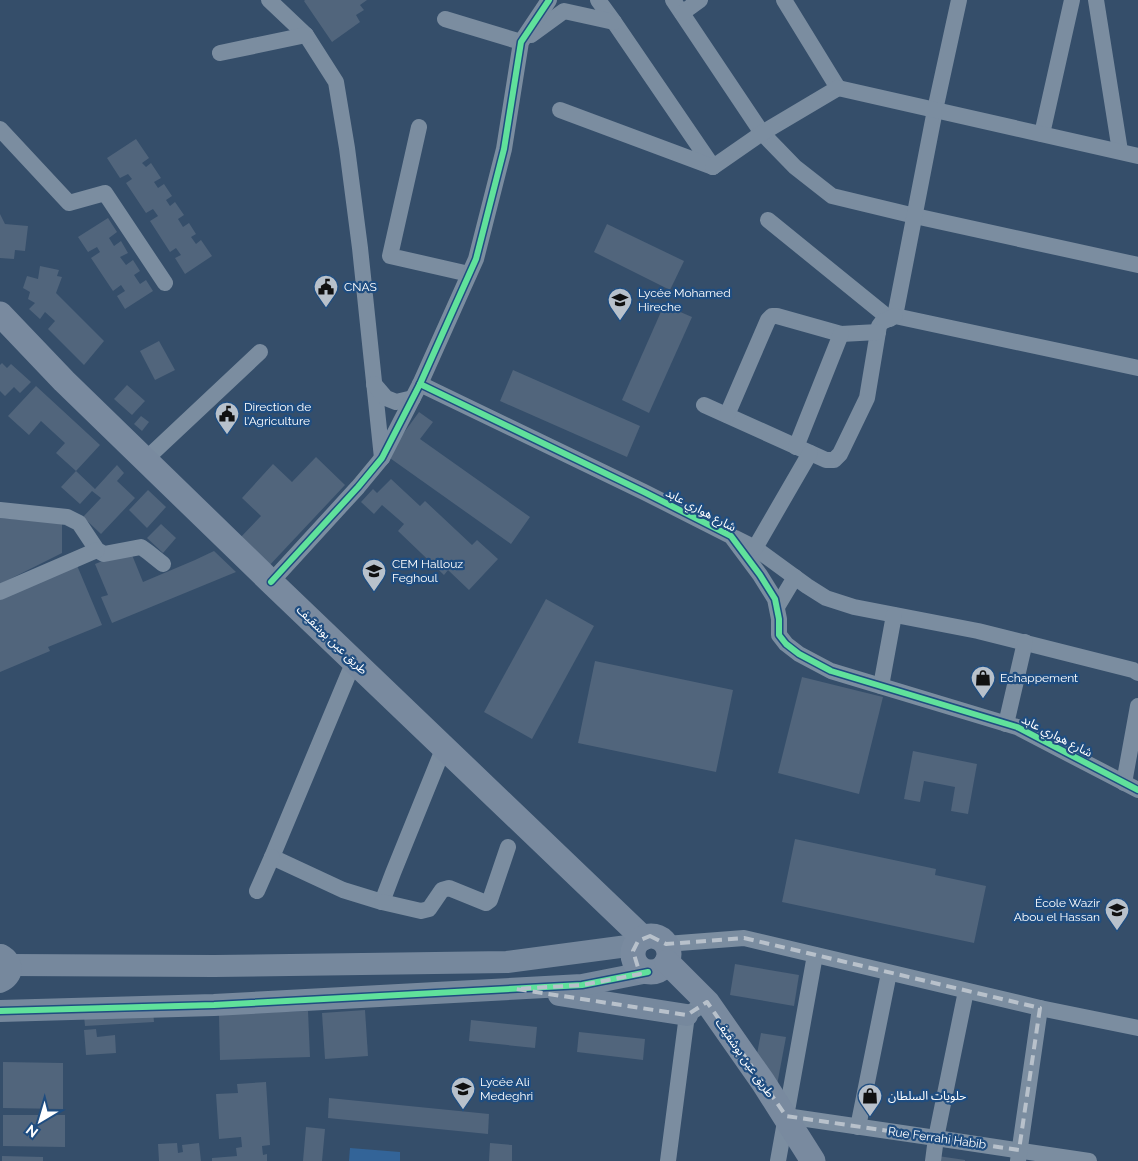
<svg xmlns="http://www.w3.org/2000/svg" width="1138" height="1161" font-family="Raleway,'Noto Sans Arabic',sans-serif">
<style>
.green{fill:#336498}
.building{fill:#51657c}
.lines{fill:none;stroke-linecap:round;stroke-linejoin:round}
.street{stroke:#7b8da0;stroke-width:16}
.secondary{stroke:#76889d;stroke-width:22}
.primary{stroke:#798a9f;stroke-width:25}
.cycleway-casing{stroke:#1f4d80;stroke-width:9}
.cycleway{stroke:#60e19b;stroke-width:6}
.marked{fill:none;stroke:#b8c1cb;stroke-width:4;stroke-dasharray:10 6;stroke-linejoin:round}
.labels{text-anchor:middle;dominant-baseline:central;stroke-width:4.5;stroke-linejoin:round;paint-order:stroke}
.poi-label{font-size:12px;fill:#fff;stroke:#1f4d80;text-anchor:start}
.street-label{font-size:12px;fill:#fff;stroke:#1f4d80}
</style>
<rect width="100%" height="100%" fill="#354e6a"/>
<!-- green -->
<path class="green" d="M 350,1148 L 400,1152 L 400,1161 L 349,1161 Z"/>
<!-- building -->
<g class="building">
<path d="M 305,0 L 367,0 L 360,5 L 364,10 L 356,15 L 360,22 L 332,42 L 304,1 Z"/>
<path d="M 136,139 L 149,158 L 142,163 L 146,167 L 151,163 L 161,178 L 154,182 L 158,188 L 164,184 L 172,196 L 166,200 L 170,206 L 175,202 L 184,215 L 178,219 L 183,227 L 189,223 L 196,234 L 191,237 L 196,244 L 201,240 L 212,256 L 185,274 L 175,258 L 181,255 L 176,248 L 170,252 L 150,221 L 158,216 L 153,209 L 146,213 L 126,183 L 132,179 L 128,174 L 120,178 L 107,158 Z"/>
<path d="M 0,214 L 5,224 L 28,226 L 25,251 L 15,250 L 14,259 L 0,258 Z"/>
<path d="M 108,218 L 117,232 L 109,238 L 114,246 L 121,241 L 128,253 L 120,257 L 126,265 L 133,260 L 140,271 L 134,275 L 140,284 L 146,280 L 153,291 L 125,309 L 117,296 L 125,291 L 121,285 L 113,291 L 91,258 L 100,252 L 97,247 L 88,252 L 78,237 Z"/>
<path d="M 607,224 L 684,261 L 670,290 L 594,252 Z"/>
<path d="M 40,266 L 59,270 L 57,276 L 62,277 L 56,293 L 104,341 L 84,365 L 48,329 L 55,321 L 45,312 L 40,319 L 29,309 L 35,303 L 28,299 L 30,292 L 23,288 L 27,276 L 38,279 Z"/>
<path d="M 664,305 L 692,317 L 649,413 L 622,400 Z"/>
<path d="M 159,341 L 175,370 L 155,380 L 140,351 Z"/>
<path d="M 2,363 L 7,368 L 11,364 L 31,382 L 20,393 L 14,387 L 5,396 L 0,391 L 0,365 Z"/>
<path d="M 513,370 L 640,426 L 627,457 L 500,401 Z"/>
<path d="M 127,385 L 145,401 L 132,415 L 114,399 Z"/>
<path d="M 36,386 L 100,445 L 76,471 L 56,453 L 65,443 L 41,421 L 29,435 L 8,416 Z"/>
<path d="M 419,412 L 433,422 L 420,439 L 530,517 L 511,544 L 387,456 Z"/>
<path d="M 141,416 L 149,422 L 142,431 L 134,424 Z"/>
<path d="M 316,457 L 345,485 L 267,568 L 238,540 L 261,516 L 242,498 L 273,464 L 292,482 Z"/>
<path d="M 117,465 L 124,473 L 117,481 L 135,498 L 101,534 L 83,517 L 101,498 L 92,491 L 80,504 L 61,487 L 76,471 L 95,489 Z"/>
<path d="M 391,479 L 420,506 L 425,501 L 472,545 L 477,540 L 498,559 L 469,590 L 448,570 L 444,575 L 398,531 L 404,524 L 382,505 L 374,514 L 361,502 L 373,489 L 377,493 Z"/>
<path d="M 148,490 L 166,507 L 147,528 L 129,510 Z"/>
<path d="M 0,518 L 62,523 L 62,553 L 0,584 Z"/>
<path d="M 161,524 L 176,538 L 163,553 L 147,538 Z"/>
<path d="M 130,550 L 143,582 L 195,560 L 214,551 L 236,572 L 112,623 L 101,597 L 108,595 L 95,564 Z"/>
<path d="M 76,563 L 102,625 L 48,647 L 50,651 L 0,672 L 0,600 Z"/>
<path d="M 546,599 L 594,626 L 532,739 L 484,712 Z"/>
<path d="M 595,661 L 733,690 L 716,772 L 578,743 Z"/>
<path d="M 802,677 L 883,697 L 859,794 L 778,773 Z"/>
<path d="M 913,751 L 977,764 L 968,814 L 951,811 L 955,787 L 924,781 L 920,802 L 904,799 Z"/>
<path d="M 795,839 L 936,869 L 935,875 L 986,886 L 974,943 L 782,902 Z"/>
<path d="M 735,964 L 799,975 L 794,1006 L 730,995 Z"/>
<path d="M 365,1010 L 368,1056 L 325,1059 L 322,1013 Z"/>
<path d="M 153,1011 L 154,1022 L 85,1026 L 84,1016 Z"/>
<path d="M 308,1011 L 310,1057 L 220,1060 L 219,1014 Z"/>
<path d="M 471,1020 L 537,1027 L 535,1048 L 469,1041 Z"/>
<path d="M 96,1029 L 97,1037 L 115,1035 L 116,1053 L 86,1055 L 84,1030 Z"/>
<path d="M 579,1032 L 645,1039 L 643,1060 L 577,1052 Z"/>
<path d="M 761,1033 L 786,1037 L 777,1085 L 756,1059 Z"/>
<path d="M 3,1062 L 63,1063 L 63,1109 L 3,1108 Z"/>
<path d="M 266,1082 L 270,1145 L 262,1146 L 263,1155 L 267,1154 L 267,1161 L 212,1161 L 212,1158 L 237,1156 L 236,1148 L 242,1147 L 241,1137 L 219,1139 L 216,1094 L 238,1093 L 237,1084 Z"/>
<path d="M 329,1098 L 489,1114 L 488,1134 L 328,1118 Z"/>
<path d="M 3,1115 L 65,1115 L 65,1147 L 3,1146 Z"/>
<path d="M 306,1127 L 325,1129 L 322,1161 L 303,1161 Z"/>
<path d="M 177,1143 L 178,1153 L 183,1152 L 182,1145 L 199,1143 L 201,1161 L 159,1161 L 158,1144 Z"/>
<path d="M 490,1143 L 512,1145 L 512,1161 L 489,1161 Z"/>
<path d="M 2,1156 L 43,1157 L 43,1161 L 2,1161 Z"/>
<path d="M 938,1156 L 965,1160 L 965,1161 L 938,1161 Z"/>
</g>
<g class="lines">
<!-- street -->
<g class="street">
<path d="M 269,0 L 306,35 L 336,82 L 347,148 L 360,248 L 382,458"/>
<path d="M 598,0 L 614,22 L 713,167"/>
<path d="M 673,0 L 762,133 L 795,167 L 832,196 L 915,216 L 1138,265"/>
<path d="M 784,0 L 838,88"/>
<path d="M 959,0 L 935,110 L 895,316 L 1138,368"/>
<path d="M 1096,0 L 1120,151"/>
<path d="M 682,13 L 700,0"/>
<path d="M 445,19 L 521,42"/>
<path d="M 531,35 L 564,11 L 614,22"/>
<path d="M 220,53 L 306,35"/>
<path d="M 560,110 L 713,167"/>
<path d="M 419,127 L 390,256 L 469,274"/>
<path d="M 0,129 L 69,203 L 105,193 L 165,283"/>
<path d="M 1042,134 L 1072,0"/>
<path d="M 713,167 L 762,133 L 838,88 L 1138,156"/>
<path d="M 768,220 L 890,319"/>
<path d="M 374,384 L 386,398 L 396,402 L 413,398"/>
<path d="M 420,384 L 644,492 L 731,536 L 760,575 L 775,599 L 779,619 L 779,635 L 786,644 L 799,654 L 831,671 L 1017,727 L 1138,790"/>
<path d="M 704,405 L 826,460 L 834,460 L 840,454 L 867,398 L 879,326 L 882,322 L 895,316"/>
<path d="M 727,415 L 768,320 L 772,316 L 777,316 L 841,334 L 878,332"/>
<path d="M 796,447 L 841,334"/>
<path d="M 145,460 L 260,352"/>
<path d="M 0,510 L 67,517 L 79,523 L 97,550 L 104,554 L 141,547 L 148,552 L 163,564"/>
<path d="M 735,538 L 755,548 L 807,586 L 826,598 L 854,607 L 978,631 L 1133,670 L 1138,673"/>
<path d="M 755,548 L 810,453"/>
<path d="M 271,582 L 358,487 L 382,458 L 420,384 L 476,259 L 504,149 L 521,42 L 549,0"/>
<path d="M 0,592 L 97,550"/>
<path d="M 777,607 L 795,577"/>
<path d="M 354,661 L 272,857 L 343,890 L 382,902 L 393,873 L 444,747"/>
<path d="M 881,686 L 894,615"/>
<path d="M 1006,724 L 1025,642"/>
<path d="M 1124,783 L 1138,706"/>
<path d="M 257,891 L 272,857"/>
<path d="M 382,902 L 421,911 L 429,909 L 442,890 L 449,888 L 486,903 L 490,900 L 508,847"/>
<path d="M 666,944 L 744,938 L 1040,1008 L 1138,1028"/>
<path d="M 786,1116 L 936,1138 L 1089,1161"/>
<path d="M 858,1127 L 889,973"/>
<path d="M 668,1161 L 687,1015 L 696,1009"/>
<path d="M 778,1161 L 815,955"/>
<path d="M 933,1161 L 936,1138 L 966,991"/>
<path d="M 1018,1161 L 1040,1008"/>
</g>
<!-- secondary -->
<g class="secondary">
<path d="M 10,965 L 214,966 L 507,962 L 635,945"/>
<path d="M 0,982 C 14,976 14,962 1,955"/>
<path d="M 559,995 L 687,1015"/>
<path d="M 0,1011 L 214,1005 L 582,985 L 648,972"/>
</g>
<!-- primary -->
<g class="primary">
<path d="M 0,314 L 64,381 L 271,582 L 643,938"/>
<circle cx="651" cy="954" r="18"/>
<path d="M 667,962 L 707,1002 L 763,1082 L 813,1161"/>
</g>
<defs>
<g id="cycleway">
<path d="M 420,384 L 644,492 L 731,536 L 760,575 L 775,599 L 779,619 L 779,635 L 786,644 L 799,654 L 831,671 L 1017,727 L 1138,790"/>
<path d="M 271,582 L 358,487 L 382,458 L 420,384 L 476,259 L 504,149 L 521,42 L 549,0"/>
<path d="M 0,1011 L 214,1005 L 582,985 L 648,972"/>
</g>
</defs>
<!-- cycleway casing -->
<use href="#cycleway" class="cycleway-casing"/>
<!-- cycleway -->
<use href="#cycleway" class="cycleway"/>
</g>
<!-- marked area -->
<path class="marked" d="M 650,936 L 666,944 L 744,938 L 1040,1008 L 1019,1150 L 786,1116 L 707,1002 L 687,1015 L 516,989 L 582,985 L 640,974 L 633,951 L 638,941 Z"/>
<!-- icons -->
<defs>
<symbol id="civic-pin" viewBox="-11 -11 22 30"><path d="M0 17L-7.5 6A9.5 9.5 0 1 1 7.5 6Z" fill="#b8c1cb" stroke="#1f4d80"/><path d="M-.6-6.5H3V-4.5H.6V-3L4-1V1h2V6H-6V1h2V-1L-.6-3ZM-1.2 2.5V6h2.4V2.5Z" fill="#111"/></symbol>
<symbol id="school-pin" viewBox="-11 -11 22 30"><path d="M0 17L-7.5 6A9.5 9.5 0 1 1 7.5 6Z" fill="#b8c1cb" stroke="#1f4d80"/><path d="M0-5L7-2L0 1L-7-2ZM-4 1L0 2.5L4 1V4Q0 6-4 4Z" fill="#111"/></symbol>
<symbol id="shop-pin" viewBox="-11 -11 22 30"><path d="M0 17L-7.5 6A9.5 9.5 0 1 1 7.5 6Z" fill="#b8c1cb" stroke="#1f4d80"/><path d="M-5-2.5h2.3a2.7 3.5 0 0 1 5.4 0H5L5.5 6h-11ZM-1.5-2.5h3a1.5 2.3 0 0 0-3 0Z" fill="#111"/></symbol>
</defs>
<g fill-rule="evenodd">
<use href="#civic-pin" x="312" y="273" width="28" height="38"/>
<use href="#school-pin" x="606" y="286" width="28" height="38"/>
<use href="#civic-pin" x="213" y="400" width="28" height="38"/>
<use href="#school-pin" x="360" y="557" width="28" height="38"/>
<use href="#shop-pin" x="969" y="664" width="28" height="38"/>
<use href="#school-pin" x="1103" y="896" width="28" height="38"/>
<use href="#school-pin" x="449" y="1075" width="28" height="38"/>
<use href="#shop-pin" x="856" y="1082" width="28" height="38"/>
</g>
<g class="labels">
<!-- poi labels -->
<g class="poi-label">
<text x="344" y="287">CNAS</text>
<text x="638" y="293">Lycée Mohamed<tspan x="638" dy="14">Hireche</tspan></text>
<text x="244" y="407">Direction de<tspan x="244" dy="14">l'Agriculture</tspan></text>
<text x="392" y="564">CEM Hallouz<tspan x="392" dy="14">Feghoul</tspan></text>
<text x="1000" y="678">Echappement</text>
<text x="1100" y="903" text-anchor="end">École Wazir<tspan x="1100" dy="14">Abou el Hassan</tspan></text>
<text x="480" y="1082">Lycée Ali<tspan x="480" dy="14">Medeghri</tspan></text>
<text x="888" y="1096">حلويات السلطان</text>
</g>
<!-- street labels -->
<g class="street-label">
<text transform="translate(701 510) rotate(28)">شارع هواري عابد</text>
<text transform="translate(332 640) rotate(44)">طريق عين بوشقيف</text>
<text transform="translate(1057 736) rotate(27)">شارع هواري عابد</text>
<text transform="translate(745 1058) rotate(55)">طريق عين بوشقيف</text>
<text transform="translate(937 1138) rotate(8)">Rue Ferrahi Habib</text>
</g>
</g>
<!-- north arrow -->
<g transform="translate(40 1121) rotate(218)" stroke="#1f4d80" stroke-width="4" paint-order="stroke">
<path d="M0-4L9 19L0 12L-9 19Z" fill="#ffffff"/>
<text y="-8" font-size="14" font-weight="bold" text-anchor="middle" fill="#ffffff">N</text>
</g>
</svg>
